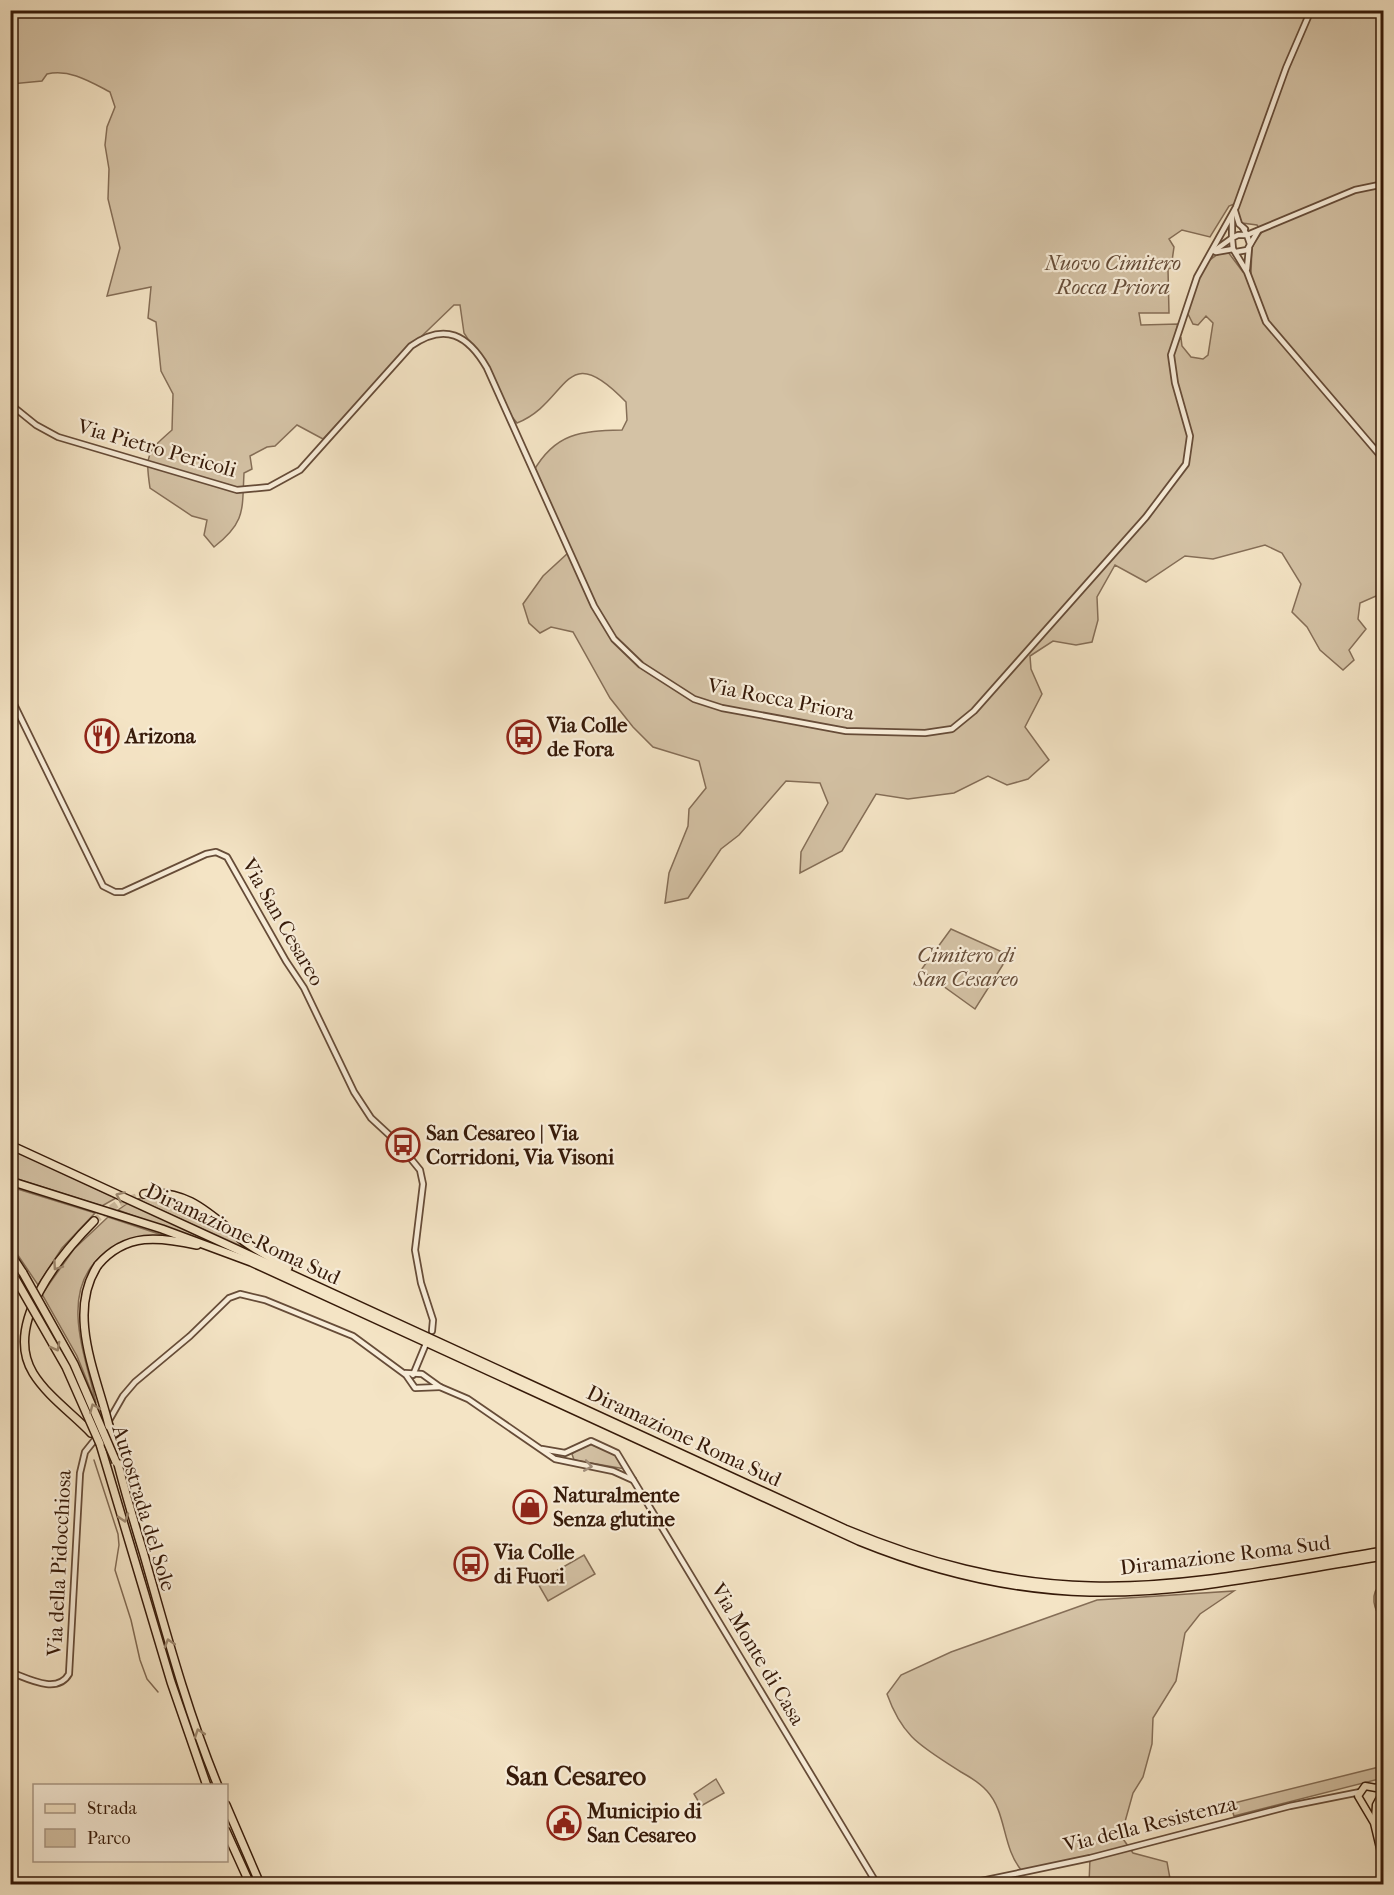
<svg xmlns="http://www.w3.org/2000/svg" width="1394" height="1895" font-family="'IM FELL French Canon',serif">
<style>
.green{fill:#d4c2a5;stroke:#856e57;stroke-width:1.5;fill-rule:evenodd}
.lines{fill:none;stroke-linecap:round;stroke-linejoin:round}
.stream{stroke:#816a53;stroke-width:1.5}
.highway-tunnel{stroke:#cebc9f;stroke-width:7;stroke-dasharray:7 3.5;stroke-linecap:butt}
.minor-casing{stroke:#664c38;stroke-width:8}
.major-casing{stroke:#361a09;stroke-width:9}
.highway-casing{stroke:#361a09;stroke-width:10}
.minor{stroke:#f8edd9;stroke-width:4.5}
.major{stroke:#f4e4c5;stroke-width:6}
.highway{stroke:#f4e4c5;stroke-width:7}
.highway-bridge-casing{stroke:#361a09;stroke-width:10;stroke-linecap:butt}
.highway-bridge{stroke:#f4e4c5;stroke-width:7}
.oneway{stroke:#9e8970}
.oneway2{stroke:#a18e7b}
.labels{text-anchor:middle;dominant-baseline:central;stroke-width:4.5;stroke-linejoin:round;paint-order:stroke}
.park-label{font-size:21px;font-style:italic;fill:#654c38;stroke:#f8edd9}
.street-label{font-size:21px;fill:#361a09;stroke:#f8edd9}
.poi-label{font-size:21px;font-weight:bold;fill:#361a09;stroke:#f8edd9;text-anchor:start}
.district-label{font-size:27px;font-weight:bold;fill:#361a09;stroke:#f8edd9}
</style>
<rect width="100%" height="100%" fill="#f4e4c5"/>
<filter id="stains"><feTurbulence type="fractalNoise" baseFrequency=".00333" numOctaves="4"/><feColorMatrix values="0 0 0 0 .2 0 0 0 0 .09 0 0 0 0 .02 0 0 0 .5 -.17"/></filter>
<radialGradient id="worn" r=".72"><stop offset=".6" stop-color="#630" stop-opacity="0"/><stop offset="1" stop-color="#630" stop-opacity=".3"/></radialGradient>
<!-- green -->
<g class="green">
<path d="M 11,11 L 1383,11 L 1383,593 L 1360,603 L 1358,619 L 1366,629 L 1349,650 L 1354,660 L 1343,670 L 1320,650 L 1307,627 L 1292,612 L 1301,584 L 1282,553 L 1265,545 L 1213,559 L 1185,556 L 1146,582 L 1115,565 L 1097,597 L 1098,620 L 1092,642 L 1076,645 L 1053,641 L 1030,656 L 1031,669 L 1042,694 L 1025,727 L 1049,760 L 1028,779 L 1007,785 L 988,776 L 954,793 L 908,799 L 876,794 L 842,851 L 800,873 L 801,852 L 828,803 L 820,783 L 786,781 L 739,835 L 721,849 L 688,898 L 665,903 L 669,873 L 688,826 L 689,809 L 706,788 L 699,761 L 653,747 L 633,727 L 610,698 L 573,632 L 551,627 L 540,633 L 529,623 L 523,604 L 543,576 L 569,552 L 533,472 C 555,433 580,431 622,430 L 627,420 L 626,402 C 563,336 570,402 517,423 L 502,404 L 483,362 L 464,333 L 460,305 L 454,305 L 399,358 L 323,439 L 297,425 L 275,446 L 267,447 L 250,456 L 252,469 L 244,473 C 242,510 246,522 214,547 L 204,535 L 207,520 L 192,516 L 150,488 C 145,454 147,452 172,430 L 173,394 L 161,371 L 156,322 L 148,318 L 151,287 L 107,296 L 120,248 L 108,199 L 109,169 L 105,145 L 107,127 L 115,107 L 110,92 C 89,81 70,69 47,74 L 42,81 L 11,84 ZM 1234,204 L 1242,223 L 1257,225 L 1262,232 L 1252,246 L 1251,273 L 1243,272 L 1228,252 C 1201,253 1194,291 1187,312 L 1193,324 L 1198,325 L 1206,316 L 1213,323 L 1208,355 L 1203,359 L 1191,357 L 1182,346 L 1181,338 L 1173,343 L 1178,324 L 1141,325 L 1139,313 L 1169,313 L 1168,269 L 1171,268 L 1174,247 L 1169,239 L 1182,230 L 1210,237 L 1229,206 Z"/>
<path d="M 951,929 L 1009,955 L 975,1009 L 921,970 Z"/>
<path d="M 11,1149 L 116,1198 L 102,1206 L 11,1177 Z"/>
<path d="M 11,1187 L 95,1213 L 62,1248 L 38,1285 L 11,1245 Z"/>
<path d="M 161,1196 C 197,1202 219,1224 245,1248 L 137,1199 Z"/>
<path d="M 128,1203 L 249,1259 L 118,1210 Z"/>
<path d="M 108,1217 L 165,1236 C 115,1236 76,1261 78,1316 C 79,1345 90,1375 96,1403 L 77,1356 L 42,1294 L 74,1249 Z"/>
<path d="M 588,1442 L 614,1453 L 625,1469 L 574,1460 L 572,1454 Z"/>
<path d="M 584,1555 L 595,1574 L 548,1601 L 537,1582 Z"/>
<path d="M 1383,1582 L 1383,1624 C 1375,1610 1367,1594 1383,1582 Z"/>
<path d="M 1234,1591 L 1200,1614 L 1185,1633 L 1176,1681 L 1153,1718 L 1152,1744 L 1143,1777 L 1133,1793 L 1121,1836 L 1133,1853 L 1167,1862 L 1171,1884 L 1089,1884 L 1090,1858 L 1022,1871 C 1002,1848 1007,1813 987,1791 C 980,1783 970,1777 961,1772 C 923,1747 903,1739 887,1694 L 901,1675 L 951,1652 L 1097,1600 Z"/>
<path d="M 1383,1766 L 1383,1778 L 1234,1816 L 1230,1804 Z"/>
<path d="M 716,1779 L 724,1793 L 701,1806 L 694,1794 Z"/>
</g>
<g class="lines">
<!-- stream -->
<path class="stream" d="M 94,1460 L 118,1534 L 119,1545 L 115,1570 L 131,1620 L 140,1660 L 147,1679 L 158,1692"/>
<!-- highway-tunnel -->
<path class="highway-tunnel" d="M 94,1221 L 117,1204 L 144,1194"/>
<defs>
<g id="minor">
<path d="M 1235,211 L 1239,224 L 1245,229"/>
<path d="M 1243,228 L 1247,235 L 1355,190 L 1384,184"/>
<path d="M 1250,244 L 1247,235 L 1238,235 L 1232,238 L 1233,249 L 1247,272 L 1266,322 L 1384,460"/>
<path d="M 1214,251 L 1232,238 L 1232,216"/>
<path d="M 1216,252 L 1233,249"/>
<path d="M 1236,252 L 1247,250 L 1258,231"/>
<path d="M 1247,269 L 1249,248"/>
<path d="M 10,404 L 36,425 L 58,437 L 237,490 L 269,487 L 300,470 L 411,346 C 445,322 468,335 487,368 L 594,606 L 614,639 L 641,665 L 694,699 L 722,708 L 846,731 L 925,733 L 952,729 L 974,711 L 1146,517 L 1186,464 L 1190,436 L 1175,383 L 1171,355 L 1197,277 L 1236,207 L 1286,68 L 1311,10"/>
<path d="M 10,696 L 103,886 L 115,892 L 123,892 L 206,854 L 216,852 L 227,857 L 286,961 L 304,988 L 354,1092 L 371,1118 L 398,1143 L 420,1170 L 423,1184 L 415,1250 L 421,1283 L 433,1320 L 432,1331"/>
<path d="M 405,1373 L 422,1374 L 440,1387 L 468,1399 L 555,1459 L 613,1471 L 633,1480"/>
<path d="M 413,1375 L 425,1346"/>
<path d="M 107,1424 L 123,1396 L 135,1382 L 190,1336 L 229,1298 L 240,1294 L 265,1300 L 353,1336 L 406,1375 L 415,1388 L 440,1387"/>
<path d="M 542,1449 L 565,1453 L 591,1441 L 617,1453 L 877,1884"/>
<path d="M 10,1672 C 27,1678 57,1695 69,1674 L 80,1473 L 85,1452 L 97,1437"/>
<path d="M 967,1884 L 1090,1858 L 1290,1806 L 1360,1792"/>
</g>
<g id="major">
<path d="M 1384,1784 L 1376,1788 L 1365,1786 L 1358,1796 L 1374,1823 L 1384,1865"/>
<path d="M 1375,1819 L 1376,1805 L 1384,1790"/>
</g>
<g id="highway">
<path d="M 10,1145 L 845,1529 C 924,1562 1004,1584 1091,1586 C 1187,1589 1289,1566 1384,1551"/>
<path d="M 10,1181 L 162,1229 L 251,1262 L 859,1541 C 933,1571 1010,1590 1090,1592 C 1188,1594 1287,1571 1384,1556"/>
<path d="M 144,1194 C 186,1188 210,1214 241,1239 C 255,1250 272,1258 288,1268"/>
<path d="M 10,1253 L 23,1273"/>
<path d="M 98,1265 C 126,1232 160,1237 197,1245"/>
<path d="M 109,1426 C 118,1470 131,1512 144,1555 C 166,1632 187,1711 218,1786"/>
<path d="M 91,1433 C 73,1414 47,1396 33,1373 C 3,1324 60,1255 94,1221"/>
<path d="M 100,1444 L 171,1682 L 207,1786"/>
<path d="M 226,1805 L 260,1884"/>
<path d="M 226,1831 L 250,1884"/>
</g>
</defs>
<!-- minor casing -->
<use href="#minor" class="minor-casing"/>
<!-- major casing -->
<use href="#major" class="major-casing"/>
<!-- highway casing -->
<use href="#highway" class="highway-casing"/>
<!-- minor -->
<use href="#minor" class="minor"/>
<!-- major -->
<use href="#major" class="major"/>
<!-- highway -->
<use href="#highway" class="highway"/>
<defs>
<g id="highway-bridge">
<path d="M 98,1265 C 66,1313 97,1376 109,1426"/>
<path d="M 23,1273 L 74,1364 L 116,1462"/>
<path d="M 15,1278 L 66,1367 L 100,1444"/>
</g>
</defs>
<!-- highway-bridge casing -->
<use href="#highway-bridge" class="highway-bridge-casing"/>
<!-- highway-bridge -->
<use href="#highway-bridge" class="highway-bridge"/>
</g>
<!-- one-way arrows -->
<defs><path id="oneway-chevron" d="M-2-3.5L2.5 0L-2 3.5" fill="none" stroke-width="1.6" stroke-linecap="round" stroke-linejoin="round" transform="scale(1.5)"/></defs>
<g class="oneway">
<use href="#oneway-chevron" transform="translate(120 1196) rotate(-156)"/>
<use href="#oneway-chevron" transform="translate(57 1266) rotate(125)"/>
<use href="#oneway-chevron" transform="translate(56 1347) rotate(62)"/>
<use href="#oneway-chevron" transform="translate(94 1408) rotate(-113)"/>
<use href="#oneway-chevron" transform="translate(124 1518) rotate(73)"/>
<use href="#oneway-chevron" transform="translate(169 1643) rotate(-107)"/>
<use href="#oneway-chevron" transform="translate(199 1733) rotate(-109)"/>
</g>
<use class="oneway2" href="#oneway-chevron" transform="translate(588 1466) rotate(10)"/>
<!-- icons -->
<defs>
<symbol id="restaurant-ring" viewBox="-11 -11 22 22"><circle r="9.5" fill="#f8edd9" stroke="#8f2418" stroke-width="1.5"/><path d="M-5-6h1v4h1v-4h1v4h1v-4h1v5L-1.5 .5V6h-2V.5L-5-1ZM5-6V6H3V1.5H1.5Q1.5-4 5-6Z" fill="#8f2418"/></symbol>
<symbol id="bus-ring" viewBox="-11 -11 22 22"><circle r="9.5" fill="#f8edd9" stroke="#8f2418" stroke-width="1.5"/><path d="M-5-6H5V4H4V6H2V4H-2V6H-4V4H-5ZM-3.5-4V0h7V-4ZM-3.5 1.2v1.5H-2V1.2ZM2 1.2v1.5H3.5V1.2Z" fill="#8f2418"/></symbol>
<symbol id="shop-ring" viewBox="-11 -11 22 22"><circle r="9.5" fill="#f8edd9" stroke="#8f2418" stroke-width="1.5"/><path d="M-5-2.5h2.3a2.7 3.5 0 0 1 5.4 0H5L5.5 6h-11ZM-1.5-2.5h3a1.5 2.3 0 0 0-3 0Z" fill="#8f2418"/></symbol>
<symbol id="civic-ring" viewBox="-11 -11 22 22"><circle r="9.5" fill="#f8edd9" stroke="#8f2418" stroke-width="1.5"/><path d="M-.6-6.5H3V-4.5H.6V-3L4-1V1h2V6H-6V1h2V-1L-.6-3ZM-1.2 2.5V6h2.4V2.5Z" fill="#8f2418"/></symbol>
</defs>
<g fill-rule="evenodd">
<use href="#restaurant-ring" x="83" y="717" width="38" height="38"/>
<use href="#bus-ring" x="505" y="718" width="38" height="38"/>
<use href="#bus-ring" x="384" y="1126" width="38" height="38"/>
<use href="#shop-ring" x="511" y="1488" width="38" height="38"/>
<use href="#bus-ring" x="452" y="1545" width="38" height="38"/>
<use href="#civic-ring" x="545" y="1804" width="38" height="38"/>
</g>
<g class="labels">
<!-- park labels -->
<g class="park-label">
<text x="1113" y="263">Nuovo Cimitero<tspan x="1113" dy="24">Rocca Priora</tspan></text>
<text x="966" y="955">Cimitero di<tspan x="966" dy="24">San Cesareo</tspan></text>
</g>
<!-- street labels -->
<g class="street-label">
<text transform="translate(157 448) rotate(16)">Via Pietro Pericoli</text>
<text transform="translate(781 699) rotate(11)">Via Rocca Priora</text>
<text transform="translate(283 922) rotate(60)">Via San Cesareo</text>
<text transform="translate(243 1234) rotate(25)">Diramazione Roma Sud</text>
<text transform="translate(684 1436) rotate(25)">Diramazione Roma Sud</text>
<text transform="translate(144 1508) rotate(73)">Autostrada del Sole</text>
<text transform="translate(1225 1555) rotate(-7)">Diramazione Roma Sud</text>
<text transform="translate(59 1563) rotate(-87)">Via della Pidocchiosa</text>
<text transform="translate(758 1654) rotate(59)">Via Monte di Casa</text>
<text transform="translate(1150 1824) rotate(-14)">Via della Resistenza</text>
</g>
<!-- poi labels -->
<g class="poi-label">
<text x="547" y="725">Via Colle<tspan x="547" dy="24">de Fora</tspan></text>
<text x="125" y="736">Arizona</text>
<text x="426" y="1133">San Cesareo | Via<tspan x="426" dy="24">Corridoni, Via Visoni</tspan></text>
<text x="553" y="1495">Naturalmente<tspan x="553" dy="24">Senza glutine</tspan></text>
<text x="494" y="1552">Via Colle<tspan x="494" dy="24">di Fuori</tspan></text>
<text x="587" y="1811">Municipio di<tspan x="587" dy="24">San Cesareo</tspan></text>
</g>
<!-- district labels -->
<g class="district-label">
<text x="576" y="1776">San Cesareo</text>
</g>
</g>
<!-- margin -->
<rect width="1394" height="1895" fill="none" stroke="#f4e4c5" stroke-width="36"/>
<rect x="12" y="12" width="1370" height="1871" fill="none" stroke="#361a09" stroke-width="3"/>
<rect x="18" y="18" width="1358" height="1859" fill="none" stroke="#361a09" stroke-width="1.5"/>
<!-- legend -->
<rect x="33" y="1784" width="195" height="78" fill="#f8edd9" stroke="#aa9986" stroke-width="1.5"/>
<rect x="45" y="1804" width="30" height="9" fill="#f4e4c5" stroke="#aa9986" stroke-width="1.5"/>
<text x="87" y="1814" font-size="18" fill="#361a09">Strada</text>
<rect x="45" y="1829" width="30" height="18" fill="#d4c2a5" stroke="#aa9986" stroke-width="1.5"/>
<text x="87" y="1844" font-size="18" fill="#361a09">Parco</text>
<rect width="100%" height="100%" filter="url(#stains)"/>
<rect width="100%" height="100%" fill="url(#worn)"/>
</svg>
